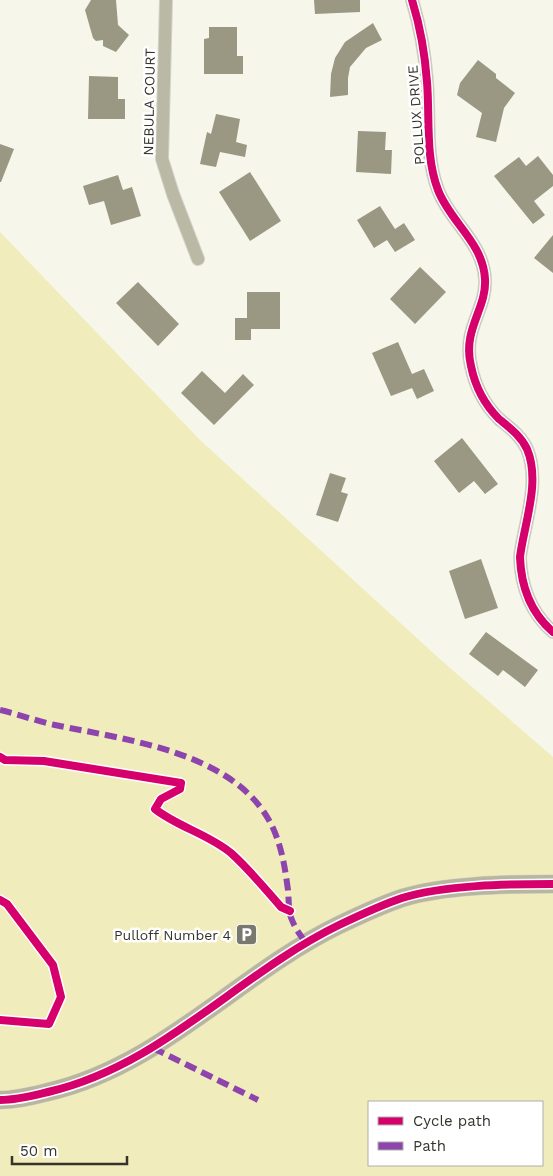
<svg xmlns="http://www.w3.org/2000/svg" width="553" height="1176" font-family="'Work Sans',sans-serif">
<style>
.green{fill:#f1ecbb;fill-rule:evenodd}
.building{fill:#9a9883}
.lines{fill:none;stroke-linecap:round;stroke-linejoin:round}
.street-casing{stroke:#d2d2c9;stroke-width:14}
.secondary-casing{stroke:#d2d2c9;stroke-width:19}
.street{stroke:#bab9a5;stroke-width:12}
.secondary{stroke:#b8b69f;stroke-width:18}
.quiet{stroke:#8e44ad;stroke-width:6;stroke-dasharray:12 6;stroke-linecap:butt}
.cycleway-casing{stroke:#fff;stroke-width:11}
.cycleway{stroke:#d6006c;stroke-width:8}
.labels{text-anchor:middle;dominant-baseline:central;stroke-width:5;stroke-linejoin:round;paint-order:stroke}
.street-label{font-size:14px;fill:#35342c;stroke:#fff}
.poi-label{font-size:14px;fill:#35342c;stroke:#fff;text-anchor:end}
</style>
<rect width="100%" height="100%" fill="#f6f6ea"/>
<!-- green -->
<path class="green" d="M 0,232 L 200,440 L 442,661 L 553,757 L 553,1176 L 0,1176 ZM 369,1102 L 542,1102 L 542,1165 L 369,1165 Z"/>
<!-- building -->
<g class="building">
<path d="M 91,0 L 116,0 L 118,25 L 129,35 L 116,52 L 103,46 L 103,40 L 96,41 L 93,38 L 85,10 Z"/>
<path d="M 314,0 L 360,0 L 360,12 L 315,14 Z"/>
<path d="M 373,23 L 382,40 L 366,48 L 350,67 L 348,78 L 348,95 L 330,97 L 331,74 L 335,58 L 345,42 Z"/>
<path d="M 209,27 L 237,27 L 237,56 L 243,56 L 243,74 L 204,74 L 204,39 L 209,38 Z"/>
<path d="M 478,60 L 496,74 L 496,78 L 515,93 L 504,108 L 496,142 L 476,137 L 482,113 L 457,95 L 460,83 Z"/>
<path d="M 89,76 L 118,77 L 118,99 L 125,99 L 125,119 L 88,119 Z"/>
<path d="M 216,114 L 240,119 L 236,142 L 247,145 L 245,157 L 220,152 L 216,167 L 200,164 L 207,132 L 211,134 Z"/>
<path d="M 358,131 L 386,132 L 385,150 L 392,150 L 391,174 L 356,172 Z"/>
<path d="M 0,144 L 14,149 L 1,182 L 0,182 Z"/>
<path d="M 538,156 L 553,175 L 553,186 L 534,201 L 545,215 L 533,224 L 494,176 L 519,157 L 526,166 Z"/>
<path d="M 250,172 L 281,221 L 250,241 L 219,192 Z"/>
<path d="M 118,175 L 123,190 L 132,187 L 141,216 L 111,225 L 104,201 L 89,205 L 83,186 Z"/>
<path d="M 380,206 L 395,229 L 404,223 L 415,240 L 395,252 L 387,240 L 374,248 L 357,220 Z"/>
<path d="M 553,235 L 553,273 L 534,258 Z"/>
<path d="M 420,267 L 446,292 L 415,324 L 390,299 Z"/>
<path d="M 138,282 L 179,324 L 158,346 L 116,303 Z"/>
<path d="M 247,292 L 280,292 L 280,329 L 251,329 L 251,340 L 235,340 L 235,318 L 247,318 Z"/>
<path d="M 398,342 L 412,374 L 424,369 L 434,391 L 417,399 L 412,388 L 391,396 L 372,353 Z"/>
<path d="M 202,371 L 225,393 L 243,374 L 254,385 L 214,425 L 181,393 Z"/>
<path d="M 462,438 L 498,484 L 485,494 L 474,481 L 459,493 L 434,461 Z"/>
<path d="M 330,473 L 346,478 L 341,492 L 348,494 L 338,522 L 316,515 Z"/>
<path d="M 481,559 L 498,608 L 465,619 L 449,571 Z"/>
<path d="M 486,632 L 538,670 L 525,687 L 503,670 L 498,676 L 469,654 Z"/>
</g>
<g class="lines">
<defs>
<g id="street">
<path d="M 166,0 L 162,159 L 173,194 L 198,259"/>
<path d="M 412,0 C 420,26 425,54 427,82 C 430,118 425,156 438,190 C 450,222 483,242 485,279 C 487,309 462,329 471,366 C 475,386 485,405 499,419 C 510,428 521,436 527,449 C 541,482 524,524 520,557 C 521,586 531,613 553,632"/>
</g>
<path id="secondary" d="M 0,1100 C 17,1100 32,1096 48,1092 C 161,1066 238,974 339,925 C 360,915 381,905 402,898 C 444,885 508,884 553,884"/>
</defs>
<!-- street casing -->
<use href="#street" class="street-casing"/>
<!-- secondary casing -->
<use href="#secondary" class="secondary-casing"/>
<!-- street -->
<use href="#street" class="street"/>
<!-- secondary -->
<use href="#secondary" class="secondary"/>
<!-- quiet -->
<g class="quiet">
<path d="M 0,710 C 18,714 36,721 55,725 C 127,740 238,752 273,828 C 282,848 285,868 288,890 C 289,899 288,912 292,920 C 295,928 301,936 306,943"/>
<path d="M 153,1048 L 258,1100"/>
</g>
<defs>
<g id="cycleway">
<path d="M 412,0 C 420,26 425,54 427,82 C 430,118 425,156 438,190 C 450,222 483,242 485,279 C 487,309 462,329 471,366 C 475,386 485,405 499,419 C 510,428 521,436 527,449 C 541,482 524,524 520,557 C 521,586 531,613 553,632"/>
<path d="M 0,757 L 5,760 L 44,761 L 181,783 L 180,789 L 161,799 L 155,809 C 178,827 208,834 231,853 C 249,869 265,889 281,907 L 290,911"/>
<path d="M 0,900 L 7,904 L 53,965 L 61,997 L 49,1024 L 0,1020"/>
<path d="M 0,1100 C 17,1100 32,1096 48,1092 C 161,1066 238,974 339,925 C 360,915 381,905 402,898 C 444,885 508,884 553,884"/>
</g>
</defs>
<!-- cycleway casing -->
<use href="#cycleway" class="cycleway-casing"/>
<!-- cycleway -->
<use href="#cycleway" class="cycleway"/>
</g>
<!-- icons -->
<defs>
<symbol id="parking-square" viewBox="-11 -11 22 22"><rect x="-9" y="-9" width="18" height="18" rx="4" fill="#79786e" stroke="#fff"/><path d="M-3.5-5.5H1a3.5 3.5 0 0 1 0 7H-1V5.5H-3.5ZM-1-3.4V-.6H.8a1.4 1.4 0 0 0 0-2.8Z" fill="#fff"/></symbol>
</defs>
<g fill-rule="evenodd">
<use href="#parking-square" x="234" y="922" width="25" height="25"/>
</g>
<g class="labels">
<!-- street labels -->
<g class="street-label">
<text transform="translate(149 102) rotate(-89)">NEBULA COURT</text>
<text transform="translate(416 115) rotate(-94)">POLLUX DRIVE</text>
</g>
<!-- poi labels -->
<g class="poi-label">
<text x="231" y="935">Pulloff Number 4</text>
</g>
</g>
<!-- legend -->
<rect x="368" y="1101" width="175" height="65" fill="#ffffff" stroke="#aeaeab"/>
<rect x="378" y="1117" width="25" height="8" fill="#d6006c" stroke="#aeaeab"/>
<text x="413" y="1126" font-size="15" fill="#35342c">Cycle path</text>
<rect x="378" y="1142" width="25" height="8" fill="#8e44ad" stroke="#aeaeab"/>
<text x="413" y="1151" font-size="15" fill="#35342c">Path</text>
<!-- scale -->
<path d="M12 1156v8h115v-8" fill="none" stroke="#35342c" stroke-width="2.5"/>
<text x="20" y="1156" font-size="15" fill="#35342c" stroke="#ffffff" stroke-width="4" paint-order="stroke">50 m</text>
</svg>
